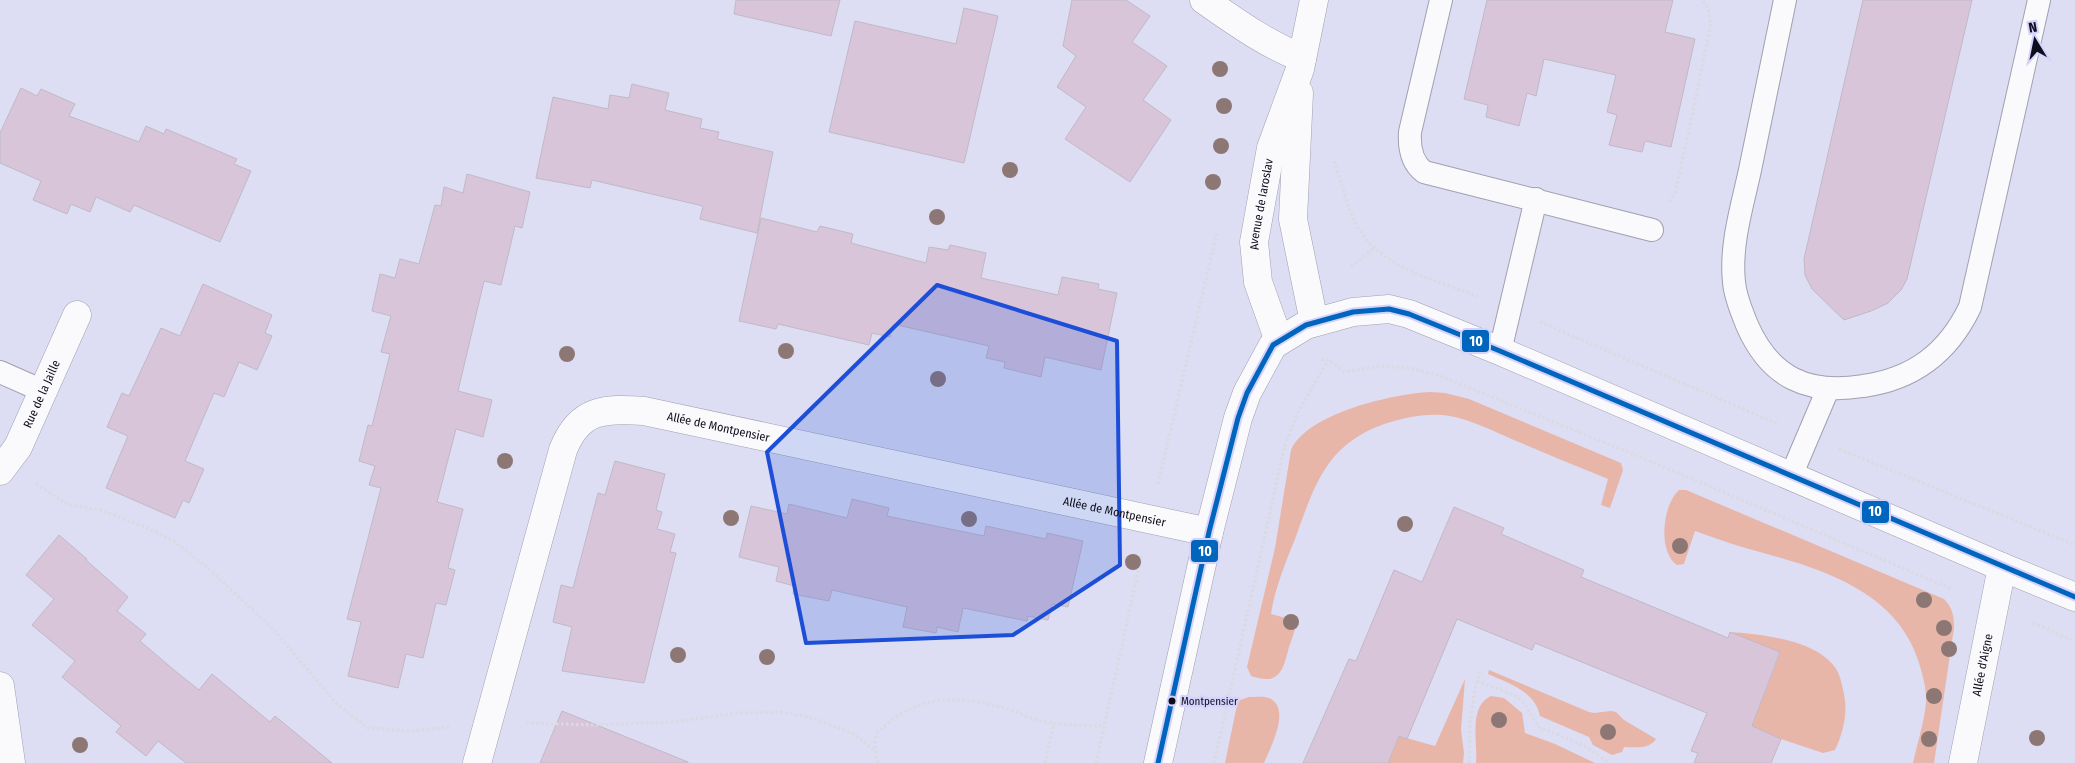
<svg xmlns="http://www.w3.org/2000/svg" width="2075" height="763" font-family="'Fira Sans Condensed',sans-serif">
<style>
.green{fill:#e7b6a9}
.building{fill:#d9c5da;stroke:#c0b9c6}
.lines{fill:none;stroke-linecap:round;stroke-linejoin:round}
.service-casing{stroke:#a0a0b1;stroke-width:24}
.minor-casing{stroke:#a0a0b1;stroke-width:29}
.tertiary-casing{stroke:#a0a0b1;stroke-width:29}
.path{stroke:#dadae1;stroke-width:3;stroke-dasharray:2.5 2.5;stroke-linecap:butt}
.service{stroke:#fafafd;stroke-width:22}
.minor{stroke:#fafafd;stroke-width:28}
.tertiary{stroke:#fafafd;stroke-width:28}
.bus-1-casing{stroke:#d5d3fd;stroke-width:9}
.bus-1{stroke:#0065bd;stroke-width:5}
.tree{fill:#8d7774}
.marked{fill:#1d4ed8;fill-opacity:0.2;stroke:#1d4ed8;stroke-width:4;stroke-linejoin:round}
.bus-dot{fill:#0e0d1b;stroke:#d5d3fd;stroke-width:2}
.labels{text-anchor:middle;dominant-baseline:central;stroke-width:4.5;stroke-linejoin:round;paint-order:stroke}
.bus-label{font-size:11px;fill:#0e0d1b;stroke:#d5d3fd;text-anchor:start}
.street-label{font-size:12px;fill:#0e0d1b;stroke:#d5d3fd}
.line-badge{stroke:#d5d3fd;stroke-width:2}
.badge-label{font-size:14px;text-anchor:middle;font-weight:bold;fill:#fff}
</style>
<rect width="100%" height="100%" fill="#ddddf3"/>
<!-- green -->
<g class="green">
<path d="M 1430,392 L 1445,393 L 1469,399 L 1621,463 L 1623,470 L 1610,508 L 1601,505 L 1608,479 C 1576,466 1545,453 1514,440 C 1493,431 1472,420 1450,416 C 1431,413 1412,416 1394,421 C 1328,440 1316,481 1295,539 C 1285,564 1275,588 1271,614 L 1297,621 C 1295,630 1292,639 1289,647 C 1283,670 1280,686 1251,676 L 1247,667 L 1275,548 L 1291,450 C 1308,413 1392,394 1430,392 Z"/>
<path d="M 1679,490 L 1686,490 L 1944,599 C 1953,608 1954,617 1954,628 L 1934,763 L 1913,763 C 1917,744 1924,723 1926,703 C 1927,691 1923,677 1920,666 C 1898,589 1818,568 1749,549 C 1731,544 1713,537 1695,531 L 1684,564 L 1677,565 C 1657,551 1663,504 1679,490 Z"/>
<path d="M 1730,632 C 1761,634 1814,640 1834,666 C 1840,673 1842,685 1844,694 C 1848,713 1843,733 1835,750 L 1823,753 L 1781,739 L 1728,716 L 1764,695 L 1780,653 Z"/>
<path d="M 1489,670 L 1589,712 L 1594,713 L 1611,711 L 1616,712 L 1624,720 L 1656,739 C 1648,750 1637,747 1624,747 L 1622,752 L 1612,755 L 1593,745 L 1589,737 L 1540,716 C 1535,691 1508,683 1488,674 Z"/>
<path d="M 1465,679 L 1461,730 L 1464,753 L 1463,763 L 1388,763 L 1399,736 L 1435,746 Z"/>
<path d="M 1491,696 L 1504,698 L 1522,713 L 1525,733 L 1555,744 L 1595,763 L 1476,763 C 1478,741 1468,707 1491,696 Z"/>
<path d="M 1249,697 C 1255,697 1263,696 1269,698 C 1292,708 1270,748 1264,763 L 1225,763 L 1237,705 L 1240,700 Z"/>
</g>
<!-- building -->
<g class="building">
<path d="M 736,0 L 840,0 L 831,36 L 734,14 Z"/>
<path d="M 1072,0 L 1126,0 L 1150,16 L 1132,42 L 1167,66 L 1143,100 L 1171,120 L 1130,182 L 1065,139 L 1086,107 L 1057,87 L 1076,56 L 1063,46 Z"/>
<path d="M 1487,0 L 1673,0 L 1665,32 L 1695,39 L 1671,147 L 1645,141 L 1642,152 L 1609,145 L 1617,115 L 1607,112 L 1616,75 L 1544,59 L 1536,96 L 1527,93 L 1519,126 L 1486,117 L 1488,105 L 1464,99 Z"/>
<path d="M 1863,0 L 1972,0 L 1907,279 L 1901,290 L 1888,303 L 1871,311 L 1844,320 L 1812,289 L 1805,275 L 1804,259 Z"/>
<path d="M 964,8 L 998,16 L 964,163 L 829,132 L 855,21 L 956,44 Z"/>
<path d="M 632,84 L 669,93 L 665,110 L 702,119 L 700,128 L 719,132 L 717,139 L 773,152 L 757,233 L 700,219 L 703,206 L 592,180 L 590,188 L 536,178 L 553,97 L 608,109 L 610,95 L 629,98 Z"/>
<path d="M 21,88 L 37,96 L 41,89 L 75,104 L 69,116 L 139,142 L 146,126 L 164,134 L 166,129 L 237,159 L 234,164 L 251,171 L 220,242 L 134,205 L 130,212 L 96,197 L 90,212 L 71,204 L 67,214 L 33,200 L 41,181 L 0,163 L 0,133 Z"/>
<path d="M 467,174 L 530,192 L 522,228 L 515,226 L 501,285 L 484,281 L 458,391 L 492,400 L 483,437 L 456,429 L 437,502 L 463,509 L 448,568 L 455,570 L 446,605 L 436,603 L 423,658 L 406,654 L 398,688 L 348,676 L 361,622 L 347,619 L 381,488 L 369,485 L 375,466 L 359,461 L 368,425 L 372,426 L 390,354 L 381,352 L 391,316 L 372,311 L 380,274 L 395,278 L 400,259 L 419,264 L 435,205 L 441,206 L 444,187 L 463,193 Z"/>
<path d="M 761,218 L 817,232 L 820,226 L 853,234 L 851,243 L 926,263 L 929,247 L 948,250 L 950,245 L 986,253 L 981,278 L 1058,295 L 1062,277 L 1099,284 L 1098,289 L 1117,293 L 1101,370 L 1045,357 L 1041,377 L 1004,368 L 1005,362 L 986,358 L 989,346 L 893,324 L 890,337 L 872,333 L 869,345 L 778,324 L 776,329 L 739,321 Z"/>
<path d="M 203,284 L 272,315 L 265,333 L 272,336 L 257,370 L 239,362 L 224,397 L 214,393 L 185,461 L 204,469 L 189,503 L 183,500 L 175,518 L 106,488 L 128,436 L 107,427 L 122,393 L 129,396 L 161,328 L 180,336 Z"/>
<path d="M 615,461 L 665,474 L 656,510 L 662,512 L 657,529 L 675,534 L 670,552 L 676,553 L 644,683 L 562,671 L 572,627 L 553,622 L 561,585 L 573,588 L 598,493 L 605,495 Z"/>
<path d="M 852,499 L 889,508 L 887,516 L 984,536 L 986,526 L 1046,539 L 1047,533 L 1083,541 L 1068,607 L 1052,604 L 1048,620 L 1028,616 L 1027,621 L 963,608 L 958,632 L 937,627 L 936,633 L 903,627 L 907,607 L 832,590 L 829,601 L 793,594 L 794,586 L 776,581 L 779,567 L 739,557 L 751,506 L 787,514 L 789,504 L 847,518 Z"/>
<path d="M 1454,507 L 1504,528 L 1501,534 L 1584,570 L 1581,577 L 1728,638 L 1730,632 L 1780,652 L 1752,726 L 1781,739 L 1771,763 L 1694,763 L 1698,753 L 1691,751 L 1707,713 L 1535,643 L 1532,650 L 1457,619 L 1407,739 L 1399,736 L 1388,763 L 1303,763 L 1349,659 L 1356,661 L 1394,570 L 1422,582 Z"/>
<path d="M 59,535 L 87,559 L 86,560 L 128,597 L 117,611 L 146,634 L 140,641 L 174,670 L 199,690 L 212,674 L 270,722 L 275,716 L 332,763 L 186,763 L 158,741 L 146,756 L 116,732 L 121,726 L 62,677 L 75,661 L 32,625 L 54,599 L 26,575 Z"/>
<path d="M 562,711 L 688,762 L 688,763 L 540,763 Z"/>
</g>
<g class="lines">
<defs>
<g id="service">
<path d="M 1441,0 L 1410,132 C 1409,147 1411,162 1424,172 L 1652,230"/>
<path d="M 1785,0 C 1773,57 1761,114 1750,170 C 1742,207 1730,245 1734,282 C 1735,297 1742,312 1747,325 C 1770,378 1808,395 1863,386 C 1914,379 1948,353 1970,307 L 2039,0"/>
<path d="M 1500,351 L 1536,199"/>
<path d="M 0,372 L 43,391"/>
<path d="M 1791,476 L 1828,389"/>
</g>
<g id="minor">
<path d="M 1204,0 C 1236,22 1266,44 1302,58"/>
<path id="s1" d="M 0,471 L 18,447 L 77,315"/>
<path d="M 0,686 L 11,763"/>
<path id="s2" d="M 477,763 L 563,450 C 579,409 604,408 644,411 L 1209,532"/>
<path id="s3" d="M 1963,763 L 2002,567"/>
</g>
<g id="tertiary">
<path d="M 1299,93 L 1293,219 L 1314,322"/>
<path id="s4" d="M 1279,341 L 1258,282 L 1254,242 L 1271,148 L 1300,69 L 1314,0"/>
<path d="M 1158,763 L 1209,532 L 1238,418 L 1247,393 L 1273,345 L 1306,325 L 1353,312 L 1389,309 L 1409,314 L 1500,351 L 2002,567 L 2075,597"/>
</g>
</defs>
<!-- service casing -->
<use href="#service" class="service-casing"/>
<!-- minor casing -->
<use href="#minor" class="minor-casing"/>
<!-- tertiary casing -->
<use href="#tertiary" class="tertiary-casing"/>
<!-- path -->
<g class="path">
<path d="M 1334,161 C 1341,181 1346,203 1355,222 C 1376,267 1436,280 1479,297"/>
<path d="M 1670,202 L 1676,191 L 1678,181 L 1711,25 L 1708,9 L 1702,0"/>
<path d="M 1351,266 L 1373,249"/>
<path d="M 1540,322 L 1778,424"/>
<path d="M 1321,360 L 1328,360 L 1345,372 L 1380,366 L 1410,368 L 1438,375 L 1662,466 L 1952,589"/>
<path d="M 1839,449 L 2075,545"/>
<path d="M 36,484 L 69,505 L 100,510 L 145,527 L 174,541 L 209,569 L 274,630 L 336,703 L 368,728 L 412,731 L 450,727"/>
<path d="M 1158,484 L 1217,232"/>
<path d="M 2033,623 L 2075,641"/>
<path d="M 1477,681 L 1517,696 L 1524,703 L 1539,727 L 1585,746 L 1609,763"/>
<path d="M 526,723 L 594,725 L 674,722 L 737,713 L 782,712 L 812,718 L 854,734 L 875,751"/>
<path d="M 878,763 C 875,753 873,741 878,732 C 919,692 960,695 1011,710 C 1019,713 1027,717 1036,720 C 1058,726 1082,725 1105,726"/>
<path d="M 1045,763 L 1054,723"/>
<path d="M 1096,763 L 1142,554"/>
<path d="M 1214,763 L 1285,445 L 1297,414 L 1328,360"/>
<path d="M 1469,763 L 1470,725 L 1474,694 L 1480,671"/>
</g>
<!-- service -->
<use href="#service" class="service"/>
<!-- minor -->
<use href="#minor" class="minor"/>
<!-- tertiary -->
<use href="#tertiary" class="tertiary"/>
<defs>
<path id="bus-1" d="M 1158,763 L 1209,532 L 1238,418 L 1247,393 L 1273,345 L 1306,325 L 1353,312 L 1389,309 L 1409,314 L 1500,351 L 2075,597"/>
</defs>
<!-- bus-1 casing -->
<use href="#bus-1" class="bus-1-casing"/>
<!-- bus-1 -->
<use href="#bus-1" class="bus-1"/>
</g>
<!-- trees -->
<g class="tree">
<circle cx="1220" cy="69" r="8"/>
<circle cx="1224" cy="106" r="8"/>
<circle cx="1221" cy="146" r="8"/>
<circle cx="1010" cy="170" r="8"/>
<circle cx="1213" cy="182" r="8"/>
<circle cx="937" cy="217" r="8"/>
<circle cx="786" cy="351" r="8"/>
<circle cx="567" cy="354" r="8"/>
<circle cx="938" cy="379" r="8"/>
<circle cx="505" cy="461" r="8"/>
<circle cx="731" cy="518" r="8"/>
<circle cx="969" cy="519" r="8"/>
<circle cx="1405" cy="524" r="8"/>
<circle cx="1680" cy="546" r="8"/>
<circle cx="1133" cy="562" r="8"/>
<circle cx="1924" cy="600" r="8"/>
<circle cx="1291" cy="622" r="8"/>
<circle cx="1944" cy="628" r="8"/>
<circle cx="1949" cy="649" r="8"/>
<circle cx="678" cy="655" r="8"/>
<circle cx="767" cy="657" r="8"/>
<circle cx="1934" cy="696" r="8"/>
<circle cx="1499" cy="720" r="8"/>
<circle cx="1608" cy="732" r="8"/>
<circle cx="2037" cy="738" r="8"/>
<circle cx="1929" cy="739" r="8"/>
<circle cx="80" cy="745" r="8"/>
</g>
<!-- marked area -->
<path class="marked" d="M 937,285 L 1117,341 L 1120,565 L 1013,635 L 806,643 L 767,452 Z"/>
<!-- markers -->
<circle class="bus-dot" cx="1172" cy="701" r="4.5"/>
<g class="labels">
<!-- bus labels -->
<g class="bus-label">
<text x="1181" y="701">Montpensier</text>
</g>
<!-- street labels -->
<g class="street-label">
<text stroke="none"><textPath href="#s4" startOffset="141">Avenue de Iaroslav</textPath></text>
<text stroke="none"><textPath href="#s1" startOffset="88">Rue de la Jaille</textPath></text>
<text stroke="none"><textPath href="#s2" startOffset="500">Allée de Montpensier</textPath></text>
<text stroke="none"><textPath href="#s2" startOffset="905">Allée de Montpensier</textPath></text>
<text stroke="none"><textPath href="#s3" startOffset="100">Allée d'Aigne</textPath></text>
</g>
</g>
<g class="line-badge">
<rect x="1461" y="329" width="29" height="24" rx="5" fill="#0065bd"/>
<rect x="1861" y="500" width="29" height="24" rx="5" fill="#0065bd"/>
<rect x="1190" y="539" width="29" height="24" rx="5" fill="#0065bd"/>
</g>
<g class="badge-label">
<text x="1476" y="346">10</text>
<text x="1875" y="516">10</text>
<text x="1205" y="556">10</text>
</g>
<!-- north arrow -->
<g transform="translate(2035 40) rotate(350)" stroke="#d5d3fd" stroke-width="4" paint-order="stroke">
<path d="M0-4L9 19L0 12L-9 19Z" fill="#0e0d1b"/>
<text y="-8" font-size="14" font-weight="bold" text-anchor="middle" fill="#0e0d1b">N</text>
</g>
</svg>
